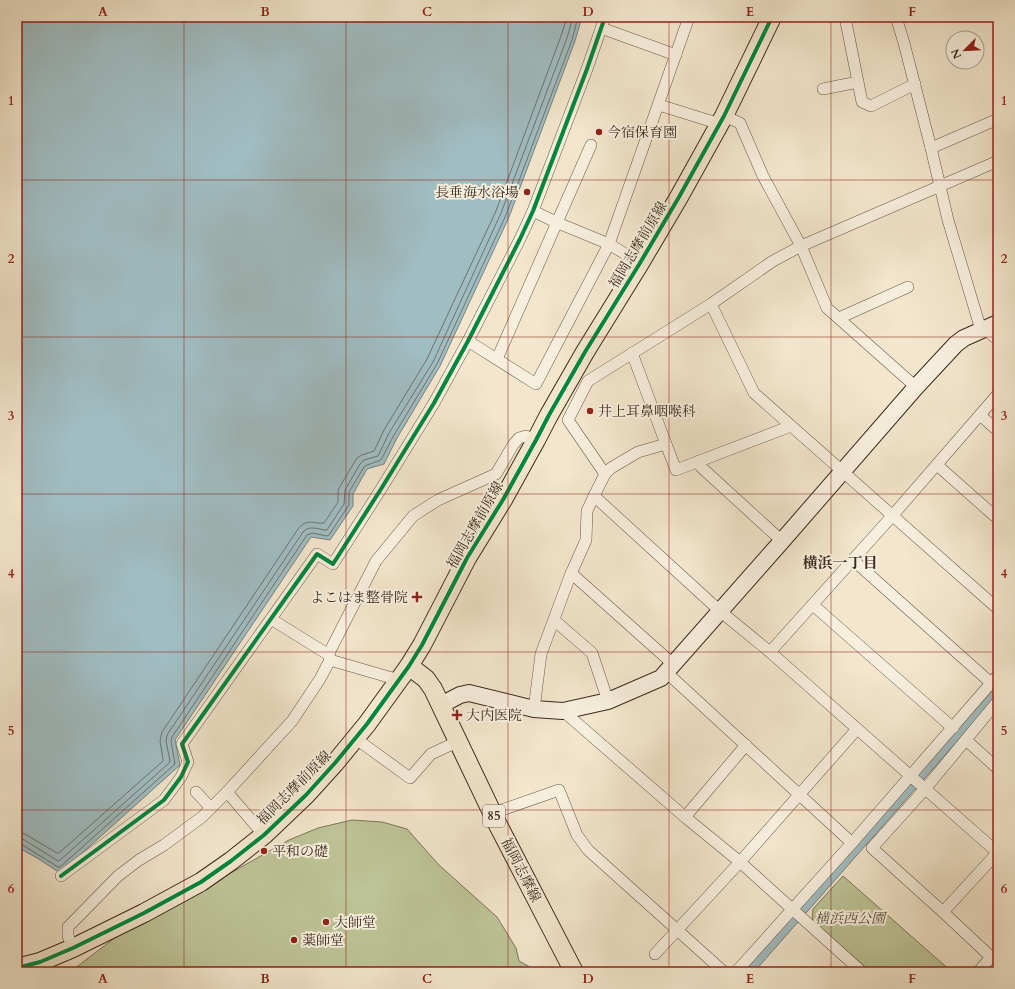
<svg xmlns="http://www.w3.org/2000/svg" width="1015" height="989" font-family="Cardo,'Noto Serif JP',serif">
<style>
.green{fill:#bdc497;stroke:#7c7658}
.water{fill:#a0bdc2;stroke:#77827f}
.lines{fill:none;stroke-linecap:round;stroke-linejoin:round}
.shore{stroke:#6d736e;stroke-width:1}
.street-casing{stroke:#685847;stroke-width:12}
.secondary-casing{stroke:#3a291a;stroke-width:18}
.primary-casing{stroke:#3a291a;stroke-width:20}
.street{stroke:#f7efde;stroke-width:11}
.secondary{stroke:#f7efde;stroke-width:16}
.primary{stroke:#f3e6cd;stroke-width:18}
.cycleway-casing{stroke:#f7efde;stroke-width:6}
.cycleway{stroke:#00873e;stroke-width:4}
.grid{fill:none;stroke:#8f2418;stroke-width:1;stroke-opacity:0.55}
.poi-dot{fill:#8f2418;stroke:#f7efde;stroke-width:1.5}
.labels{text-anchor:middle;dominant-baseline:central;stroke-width:4;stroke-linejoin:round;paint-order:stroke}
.shield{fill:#f7efde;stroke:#736455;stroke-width:1}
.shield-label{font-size:13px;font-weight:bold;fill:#3a291a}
.poi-label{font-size:14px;fill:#3a291a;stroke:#f7efde;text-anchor:start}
.street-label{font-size:14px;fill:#3a291a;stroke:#f7efde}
.park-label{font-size:14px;font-style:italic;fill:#5b5039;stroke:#f7efde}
.neighbourhood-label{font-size:15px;font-weight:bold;fill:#3a291a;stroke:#f7efde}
.neatline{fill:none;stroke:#8f2418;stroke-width:1.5}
.grid-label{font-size:13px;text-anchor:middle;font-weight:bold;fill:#8f2418}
</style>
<rect width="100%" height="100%" fill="#f3e6cd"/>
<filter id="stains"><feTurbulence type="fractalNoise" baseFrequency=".005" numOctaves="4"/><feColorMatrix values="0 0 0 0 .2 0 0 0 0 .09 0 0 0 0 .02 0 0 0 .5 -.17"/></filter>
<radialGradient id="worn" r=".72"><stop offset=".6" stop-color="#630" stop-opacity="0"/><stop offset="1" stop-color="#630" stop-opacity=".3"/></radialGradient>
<!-- green -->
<g class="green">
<path d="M 352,820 L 382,822 L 407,829 L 439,865 L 497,917 L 516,948 L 519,961 L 539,972 L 70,972 L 137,921 L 213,883 L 289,840 L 318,828 Z"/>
<path d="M 843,876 L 952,972 L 871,972 L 812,921 L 813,909 Z"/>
</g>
<!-- water -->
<g class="water">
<path d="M 17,17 L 582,17 L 575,41 L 509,217 L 440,366 L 397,438 L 384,464 L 367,469 L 353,494 L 353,506 L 330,540 L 311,537 L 175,740 L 180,765 L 60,873 L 37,858 L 17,847 Z"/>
<path d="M 998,684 L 998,695 L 754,972 L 743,972 Z"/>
</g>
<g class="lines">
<!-- shore -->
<g class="shore">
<path d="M 17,832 L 25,834 L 57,853 L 59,853 L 163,761 L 163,759 L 160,741 L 162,732 L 298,529 C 307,518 313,524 324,523 L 338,502 L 338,492 L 339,488 L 357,458 L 362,455 L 374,451 L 384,430 L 427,359 L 496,211 L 561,36 L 567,17"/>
<path d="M 17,838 L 23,839 L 58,861 L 59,861 L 169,763 L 170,761 L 166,741 L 167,735 L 303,532 C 309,525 317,529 325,530 L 327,530 L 344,504 L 345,490 L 360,464 L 364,460 L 378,456 L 389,433 L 433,362 L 501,213 L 567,38 L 573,17"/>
<path d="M 17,843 L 21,844 L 58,867 L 60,867 L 175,764 L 171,741 L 172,737 L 307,535 L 312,533 L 327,536 L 329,535 L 349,505 L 349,492 L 364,467 L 367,465 L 381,460 L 394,435 L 437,364 L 506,215 L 572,40 L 578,17"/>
</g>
<defs>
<g id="street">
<path d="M 845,17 L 862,102 L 871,106 L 915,84"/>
<path d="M 896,17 L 904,43 L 931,148 L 998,119"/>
<path d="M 601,28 L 676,55"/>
<path d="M 823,89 L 858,82"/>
<path d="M 659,105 L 720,124"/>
<path d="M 724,116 L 740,123 L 763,176 L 801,246 L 827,308 L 916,387"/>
<path d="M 931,148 L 948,220 L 981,330"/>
<path d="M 640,263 L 609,244 L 689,17"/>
<path d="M 711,304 L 754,393 L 998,609"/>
<path d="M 839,318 L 908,287"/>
<path d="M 985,329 L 998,340"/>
<path d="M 468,341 L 536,384 L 609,244 L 558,223 L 533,211"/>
<path d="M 632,353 L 666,444"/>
<path d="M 497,359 L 591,145"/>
<path d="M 980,415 L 998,431"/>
<path d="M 699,461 L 701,467 L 782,541"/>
<path d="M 937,465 L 998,519"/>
<path d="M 605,474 L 568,420 L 588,381 L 711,304 L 773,261 L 801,246 L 998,161"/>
<path d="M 594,496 L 720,611 L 770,652 L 998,853"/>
<path d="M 853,560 L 991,683"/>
<path d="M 571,573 L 673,664"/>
<path d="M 813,605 L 953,728"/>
<path d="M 271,619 L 329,655"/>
<path d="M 554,620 L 592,653 L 608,701"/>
<path d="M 770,652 L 893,515 L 998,394"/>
<path d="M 330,660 L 399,680"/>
<path d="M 666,672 L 852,843"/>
<path d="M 534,709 L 541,654 L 570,576 L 586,540 L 587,511 L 594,496 L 605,474 L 611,468 L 638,452 L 666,444 L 676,470 L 791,426"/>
<path d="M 563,711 L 685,817 L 740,862 L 862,972"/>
<path d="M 355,738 L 410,778 L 431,754 L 459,741"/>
<path d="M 966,740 L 998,769"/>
<path d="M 196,792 L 211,808"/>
<path d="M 227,792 L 264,835"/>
<path d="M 493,813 L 559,790 L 577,835 L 588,850 L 724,972"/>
<path d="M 685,817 L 746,745"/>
<path d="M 61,876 L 164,800 L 181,777 L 188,762 L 182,744 L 317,554 L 333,564 L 381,489 L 434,403 L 468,341 L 520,239 L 533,211 L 587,69 L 605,17"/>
<path d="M 943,912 L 998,852"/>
<path d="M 73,948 L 68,936 L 68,927 L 118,876 L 139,860 L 164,845 L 202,817 L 227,792 L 292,721 L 320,679 L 330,660 L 329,655 L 330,651 L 376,561 L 413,516 L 438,500 L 496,474 L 513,445 L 519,438 L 526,436 L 536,440"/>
<path d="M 655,954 L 740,862 L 857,729"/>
<path d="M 736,972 L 852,843 L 998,675"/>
<path d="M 978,972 L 991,957 L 943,912 L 872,848 L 925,789 L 998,701"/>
</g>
<path id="secondary" d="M 441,705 L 460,695 L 469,693 L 534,709 L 563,711 L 608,701 L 661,678 L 782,541 L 916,387 L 956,344 L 964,338 L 998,323"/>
<g id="primary">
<path d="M 409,666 L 426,679 L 433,689 L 497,823 L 574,972"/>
<path d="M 17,968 L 40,962 L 73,948 L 144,913 L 201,882 L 231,861 L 264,835 L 306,795 L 335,763 L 367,724 L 409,666 L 422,645 L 467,558 L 504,498 L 536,440 L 549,415 L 585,352 L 640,263 L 679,197 L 724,116 L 772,17"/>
</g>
</defs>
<!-- street casing -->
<use href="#street" class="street-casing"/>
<!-- secondary casing -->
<use href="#secondary" class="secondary-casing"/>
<!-- primary casing -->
<use href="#primary" class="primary-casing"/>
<!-- street -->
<use href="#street" class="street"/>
<!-- secondary -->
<use href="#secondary" class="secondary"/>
<!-- primary -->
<use href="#primary" class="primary"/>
<defs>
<g id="cycleway">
<path d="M 61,876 L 164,800 L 181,777 L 188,762 L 182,744 L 317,554 L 333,564 L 381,489 L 434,403 L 468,341 L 520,239 L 533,211 L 587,69 L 605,17"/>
<path d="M 17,968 L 40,962 L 73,948 L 144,913 L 201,882 L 231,861 L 264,835 L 306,795 L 335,763 L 367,724 L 409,666 L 422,645 L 467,558 L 504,498 L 536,440 L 549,415 L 585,352 L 640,263 L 679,197 L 724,116 L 772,17"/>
</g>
</defs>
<!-- cycleway casing -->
<use href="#cycleway" class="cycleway-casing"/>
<!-- cycleway -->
<use href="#cycleway" class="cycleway"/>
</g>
<!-- grid -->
<path class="grid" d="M 184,17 L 184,972M 346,17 L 346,972M 508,17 L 508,972M 669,17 L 669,972M 831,17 L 831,972M 17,180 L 998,180M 17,337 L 998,337M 17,494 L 998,494M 17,652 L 998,652M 17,810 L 998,810"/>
<!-- markers -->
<g class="poi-dot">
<circle cx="599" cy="132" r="4"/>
<circle cx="527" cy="192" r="4"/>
<circle cx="590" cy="411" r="4"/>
<path d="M415 591h4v4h4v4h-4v4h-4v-4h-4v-4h4z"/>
<path d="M455 709h4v4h4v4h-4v4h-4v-4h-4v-4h4z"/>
<circle cx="264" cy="851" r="4"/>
<circle cx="326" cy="922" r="4"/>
<circle cx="294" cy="940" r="4"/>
</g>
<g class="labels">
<!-- shield labels -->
<rect class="shield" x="483" y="805" width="22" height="22" rx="3"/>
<g class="shield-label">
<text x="494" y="816">85</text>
</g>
<!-- poi labels -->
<g class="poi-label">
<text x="607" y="132">今宿保育園</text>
<text x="519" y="192" text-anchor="end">長垂海水浴場</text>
<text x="598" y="411">井上耳鼻咽喉科</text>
<text x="408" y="597" text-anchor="end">よこはま整骨院</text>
<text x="466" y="715">大内医院</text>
<text x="272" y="851">平和の礎</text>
<text x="334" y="922">大師堂</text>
<text x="302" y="940">薬師堂</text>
</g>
<!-- street labels -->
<g class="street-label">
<text transform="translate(638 245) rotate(-59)">福岡志摩前原線</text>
<text transform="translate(475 525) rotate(-60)">福岡志摩前原線</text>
<text transform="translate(294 788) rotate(-45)">福岡志摩前原線</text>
<text transform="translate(521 870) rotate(63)">福岡志摩線</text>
</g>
<!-- park labels -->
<g class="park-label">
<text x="850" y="918">横浜西公園</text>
</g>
<!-- neighbourhood labels -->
<g class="neighbourhood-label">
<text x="840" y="563">横浜一丁目</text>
</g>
</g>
<!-- margin -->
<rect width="1015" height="989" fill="none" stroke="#f3e6cd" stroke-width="44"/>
<!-- north arrow -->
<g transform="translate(965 50) rotate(246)"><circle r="19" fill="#f7efde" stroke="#aba090"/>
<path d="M0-3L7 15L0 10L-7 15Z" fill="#8f2418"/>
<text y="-6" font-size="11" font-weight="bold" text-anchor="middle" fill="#3a291a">N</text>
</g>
<rect x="22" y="22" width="971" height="945" class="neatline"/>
<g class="grid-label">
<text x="103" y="16">A</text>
<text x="265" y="16">B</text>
<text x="427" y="16">C</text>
<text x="588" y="16">D</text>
<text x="750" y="16">E</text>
<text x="912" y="16">F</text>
<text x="11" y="105">1</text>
<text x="1004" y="105">1</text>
<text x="11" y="263">2</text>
<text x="1004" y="263">2</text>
<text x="11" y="420">3</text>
<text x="1004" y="420">3</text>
<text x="11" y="578">4</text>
<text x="1004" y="578">4</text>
<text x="11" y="735">5</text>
<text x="1004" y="735">5</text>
<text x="11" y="893">6</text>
<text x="1004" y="893">6</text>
<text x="103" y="983">A</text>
<text x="265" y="983">B</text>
<text x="427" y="983">C</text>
<text x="588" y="983">D</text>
<text x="750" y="983">E</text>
<text x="912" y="983">F</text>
</g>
<rect width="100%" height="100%" filter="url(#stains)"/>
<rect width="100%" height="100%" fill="url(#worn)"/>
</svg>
